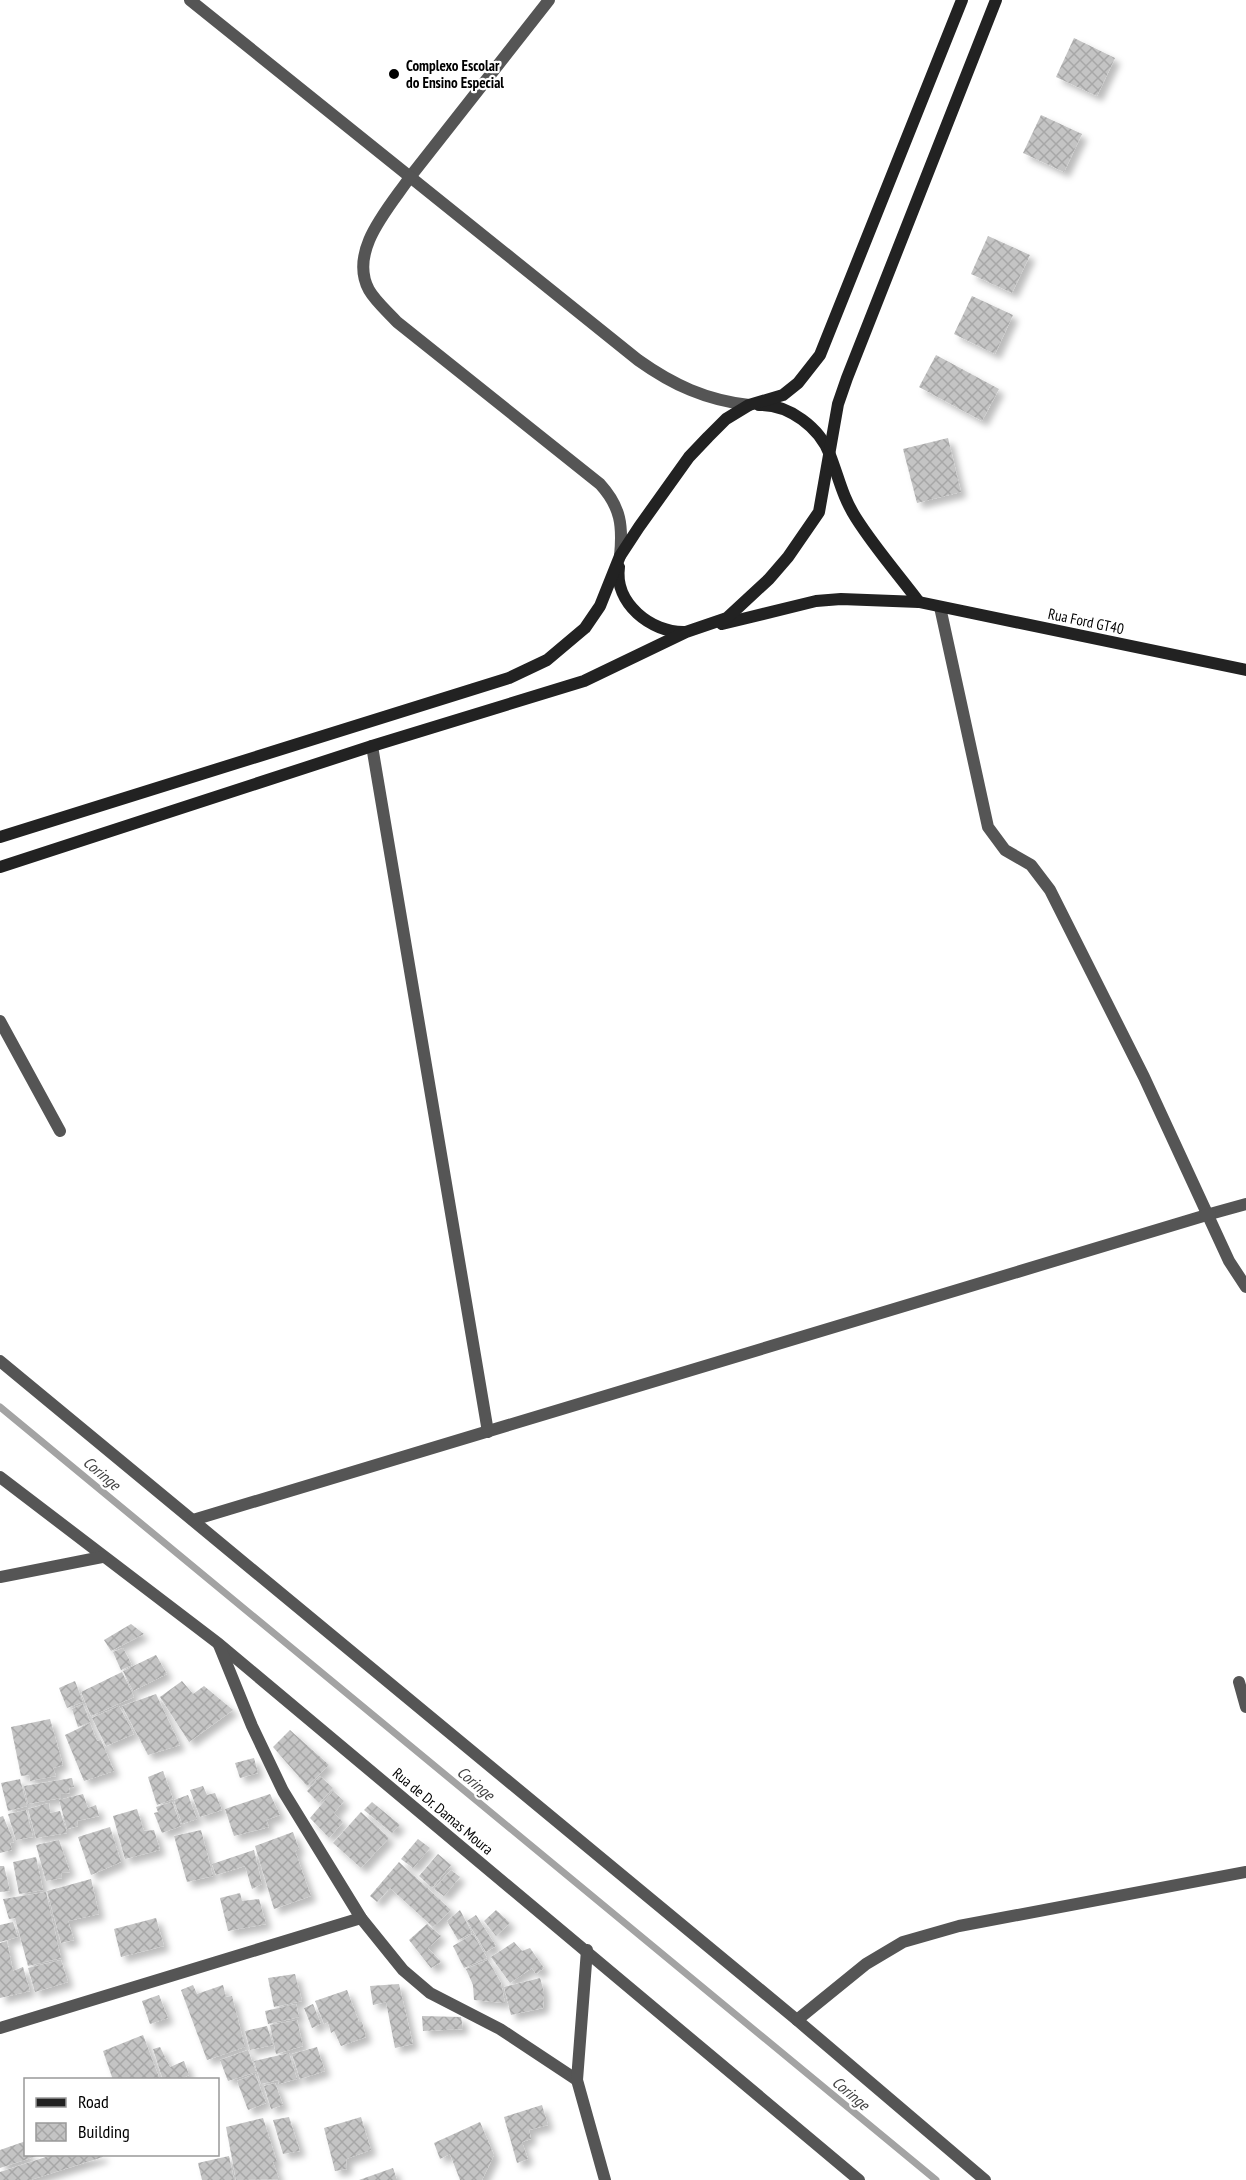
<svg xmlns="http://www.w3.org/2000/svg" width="1246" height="2180" font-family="'PT Sans Narrow',sans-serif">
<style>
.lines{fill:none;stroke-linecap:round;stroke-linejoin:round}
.stream{stroke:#a3a3a3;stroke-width:7}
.building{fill:url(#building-cross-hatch);filter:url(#shadow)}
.lane{stroke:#555;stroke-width:12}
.street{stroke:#555;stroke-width:12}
.secondary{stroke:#222;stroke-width:12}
.poi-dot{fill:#000;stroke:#fff;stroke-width:2}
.labels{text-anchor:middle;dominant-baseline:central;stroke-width:4.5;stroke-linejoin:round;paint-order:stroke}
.poi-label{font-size:15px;font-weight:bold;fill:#000;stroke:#fff;text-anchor:start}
.street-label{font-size:15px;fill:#000;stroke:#fff}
.water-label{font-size:16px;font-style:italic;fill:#444;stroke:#fff}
</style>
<defs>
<pattern id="building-cross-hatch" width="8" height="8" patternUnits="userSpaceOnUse" patternTransform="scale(1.5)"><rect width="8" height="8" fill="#c4c4c4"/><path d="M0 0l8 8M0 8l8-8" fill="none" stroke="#a7a7a7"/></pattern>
<filter id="shadow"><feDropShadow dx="5.5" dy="5.5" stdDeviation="3" flood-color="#0004"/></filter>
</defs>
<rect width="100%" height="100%" fill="#fff"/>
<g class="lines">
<!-- stream -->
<path class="stream" d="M 0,1407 L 936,2180"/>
</g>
<!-- building -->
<g class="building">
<path d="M 1074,38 L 1115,58 L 1097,96 L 1056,77 Z"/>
<path d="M 1041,115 L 1082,134 L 1064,172 L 1023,153 Z"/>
<path d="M 988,236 L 1030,255 L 1012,293 L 971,274 Z"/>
<path d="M 972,296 L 1013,315 L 995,354 L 954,334 Z"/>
<path d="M 936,355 L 999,389 L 982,421 L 919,387 Z"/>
<path d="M 948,438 L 961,492 L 917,503 L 903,449 Z"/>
<path d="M 131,1624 L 144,1634 L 111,1651 L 104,1640 Z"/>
<path d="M 123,1648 L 132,1665 L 121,1670 L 113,1652 Z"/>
<path d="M 156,1655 L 167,1674 L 133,1691 L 123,1671 Z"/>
<path d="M 122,1672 L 134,1697 L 91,1716 L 81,1692 Z"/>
<path d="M 75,1681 L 83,1702 L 67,1708 L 59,1688 Z"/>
<path d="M 182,1681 L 193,1694 L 204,1686 L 233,1710 L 189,1742 L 160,1697 Z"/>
<path d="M 156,1694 L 180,1745 L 148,1755 L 122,1706 Z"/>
<path d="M 83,1704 L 90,1722 L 78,1727 L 72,1709 Z"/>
<path d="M 119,1706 L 134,1734 L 106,1746 L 92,1718 Z"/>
<path d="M 50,1719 L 63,1765 L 53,1768 L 56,1776 L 30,1781 L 29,1775 L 21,1776 L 11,1727 Z"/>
<path d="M 90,1723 L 97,1741 L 101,1740 L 114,1771 L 84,1781 L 65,1735 Z"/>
<path d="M 290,1730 L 329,1765 L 307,1786 L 273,1747 Z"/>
<path d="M 254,1758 L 258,1773 L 240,1778 L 235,1763 Z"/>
<path d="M 163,1771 L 173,1799 L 157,1805 L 148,1777 Z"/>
<path d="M 320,1776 L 333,1788 L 319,1803 L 307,1791 Z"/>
<path d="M 72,1778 L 74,1787 L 69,1788 L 70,1793 L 61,1794 L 61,1798 L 28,1804 L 24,1786 Z"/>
<path d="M 20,1779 L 27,1806 L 8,1811 L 1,1783 Z"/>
<path d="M 203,1786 L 207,1795 L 215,1793 L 222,1810 L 200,1817 L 190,1790 Z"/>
<path d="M 333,1791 L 344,1801 L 334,1813 L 343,1822 L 329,1838 L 310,1818 Z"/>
<path d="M 83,1794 L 88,1808 L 96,1805 L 99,1816 L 77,1821 L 78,1826 L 67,1829 L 59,1800 Z"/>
<path d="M 270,1794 L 280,1815 L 266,1820 L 269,1827 L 234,1836 L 225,1809 Z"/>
<path d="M 188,1795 L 197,1819 L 182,1824 L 174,1800 Z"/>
<path d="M 172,1802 L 181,1826 L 162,1833 L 154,1813 L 158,1812 L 156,1807 Z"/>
<path d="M 372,1802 L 400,1825 L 392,1833 L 364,1810 Z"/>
<path d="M 49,1803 L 50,1813 L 60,1811 L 67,1833 L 36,1838 L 28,1809 Z"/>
<path d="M 137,1809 L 144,1831 L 154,1830 L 160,1850 L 125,1859 L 113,1816 Z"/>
<path d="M 26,1810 L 33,1837 L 16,1840 L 8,1814 Z"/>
<path d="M 361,1812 L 389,1838 L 361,1868 L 333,1843 Z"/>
<path d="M 3,1816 L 14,1842 L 10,1843 L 12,1850 L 0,1853 L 0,1817 Z"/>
<path d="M 110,1827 L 121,1862 L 91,1875 L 78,1837 Z"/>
<path d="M 201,1830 L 213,1876 L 187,1882 L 174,1836 Z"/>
<path d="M 293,1832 L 299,1849 L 295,1851 L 311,1896 L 274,1909 L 255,1846 Z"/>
<path d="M 418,1839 L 430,1848 L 413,1868 L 401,1859 Z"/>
<path d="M 59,1840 L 70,1872 L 61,1873 L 62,1878 L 46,1881 L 36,1845 Z"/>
<path d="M 254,1850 L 262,1884 L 252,1889 L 245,1866 L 216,1875 L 212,1864 Z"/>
<path d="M 438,1854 L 451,1865 L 432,1888 L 419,1876 Z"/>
<path d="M 36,1857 L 43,1890 L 19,1894 L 13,1862 Z"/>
<path d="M 399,1862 L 451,1910 L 433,1927 L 390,1888 L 377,1902 L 370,1896 Z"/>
<path d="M 0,1866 L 4,1866 L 10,1891 L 0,1892 Z"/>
<path d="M 451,1870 L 460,1877 L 444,1896 L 434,1889 Z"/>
<path d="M 91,1879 L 99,1914 L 68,1921 L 74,1940 L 61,1943 L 47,1891 Z"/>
<path d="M 46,1892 L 61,1958 L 28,1966 L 15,1918 L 9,1919 L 3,1899 Z"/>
<path d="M 240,1893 L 242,1901 L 259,1899 L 266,1924 L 228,1931 L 220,1898 Z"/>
<path d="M 460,1910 L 472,1933 L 458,1940 L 447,1921 Z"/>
<path d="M 496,1910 L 510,1923 L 496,1936 L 484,1921 Z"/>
<path d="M 476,1915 L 496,1946 L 486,1952 L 467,1921 Z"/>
<path d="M 156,1918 L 164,1946 L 121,1957 L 114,1929 Z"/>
<path d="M 13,1922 L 18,1937 L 0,1942 L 0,1925 Z"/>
<path d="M 427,1924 L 441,1936 L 428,1948 L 441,1962 L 431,1968 L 409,1940 Z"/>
<path d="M 473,1934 L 487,1958 L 464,1968 L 453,1946 Z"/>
<path d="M 7,1941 L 13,1971 L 23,1967 L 30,1991 L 0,1998 L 0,1943 Z"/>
<path d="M 514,1942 L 522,1951 L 530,1948 L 544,1968 L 536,1974 L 532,1968 L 510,1983 L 491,1957 Z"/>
<path d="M 61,1960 L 68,1982 L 35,1992 L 28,1968 Z"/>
<path d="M 488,1960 L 501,1983 L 505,2003 L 474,2000 L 473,1985 L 466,1969 Z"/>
<path d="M 295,1974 L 302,2001 L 274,2007 L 268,1978 Z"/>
<path d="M 540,1978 L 544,1992 L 543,2008 L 511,2015 L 504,1987 Z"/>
<path d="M 399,1984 L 413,2044 L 395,2048 L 386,2002 L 373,2005 L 370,1986 Z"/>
<path d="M 193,1985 L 197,1994 L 223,1985 L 226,1997 L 232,1996 L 245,2047 L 207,2060 L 181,1990 Z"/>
<path d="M 347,1990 L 359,2022 L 362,2022 L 366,2037 L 341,2046 L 334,2031 L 331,2033 L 328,2022 L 324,2024 L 315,2001 Z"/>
<path d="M 159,1995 L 168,2018 L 150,2024 L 142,2001 Z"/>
<path d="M 296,2004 L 299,2017 L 268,2024 L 265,2011 Z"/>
<path d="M 313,2004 L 321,2024 L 312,2028 L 304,2008 Z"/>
<path d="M 422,2016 L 461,2017 L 463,2029 L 423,2031 Z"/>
<path d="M 297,2020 L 303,2046 L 276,2054 L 270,2025 Z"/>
<path d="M 267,2026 L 273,2045 L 250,2050 L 245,2031 Z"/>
<path d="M 143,2035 L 160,2080 L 113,2080 L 103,2051 Z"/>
<path d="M 160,2047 L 170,2067 L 184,2061 L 189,2075 L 179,2080 L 163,2080 L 153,2049 Z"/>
<path d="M 317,2047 L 325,2071 L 300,2079 L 292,2054 Z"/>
<path d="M 248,2050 L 256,2072 L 228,2081 L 220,2060 Z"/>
<path d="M 289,2053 L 297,2079 L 279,2084 L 278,2080 L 261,2084 L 254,2061 Z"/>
<path d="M 255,2074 L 266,2103 L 248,2110 L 237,2081 Z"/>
<path d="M 275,2083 L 283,2105 L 271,2109 L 264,2086 Z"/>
<path d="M 542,2105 L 548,2125 L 529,2130 L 531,2139 L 522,2142 L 528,2159 L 517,2163 L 504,2117 Z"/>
<path d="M 289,2117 L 300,2151 L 283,2154 L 273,2120 Z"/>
<path d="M 361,2117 L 371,2150 L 346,2159 L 347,2169 L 335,2171 L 324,2128 Z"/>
<path d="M 263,2118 L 277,2162 L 273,2162 L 279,2179 L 236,2180 L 226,2127 Z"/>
<path d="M 480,2122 L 494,2155 L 482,2180 L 460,2180 L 450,2154 L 440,2159 L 434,2143 Z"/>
<path d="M 26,2141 L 26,2154 L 40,2155 L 0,2168 L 0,2150 Z"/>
<path d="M 55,2154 L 102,2154 L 103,2157 L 30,2180 L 0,2180 L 0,2172 Z"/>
<path d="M 229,2156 L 234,2180 L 202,2180 L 198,2163 Z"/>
<path d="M 393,2168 L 397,2180 L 359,2180 Z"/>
</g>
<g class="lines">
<!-- lane -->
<g class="lane">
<path d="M 410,177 L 549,0"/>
<path d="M 1210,1214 L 1246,1204"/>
<path d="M 1239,1682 L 1246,1707"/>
</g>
<!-- street -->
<g class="street">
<path d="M 190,0 L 638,360 C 673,385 706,400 749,405"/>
<path d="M 410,177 C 389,208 348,251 369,290 C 376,302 388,312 397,322 L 600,484 C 621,507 623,526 620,556"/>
<path d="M 940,607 L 988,827 L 1005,850 L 1031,865 L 1050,890 L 1144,1077 L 1229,1261 L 1246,1287"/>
<path d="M 372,746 L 488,1432"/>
<path d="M 0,1021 L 60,1131"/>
<path d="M 0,1361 L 797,2020 L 985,2180"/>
<path d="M 0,1477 L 219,1644 L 859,2180"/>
<path d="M 193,1520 L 1210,1214"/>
<path d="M 0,1577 L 102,1557"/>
<path d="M 219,1645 L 252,1726 L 283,1791 L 361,1918 L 403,1970 L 430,1993 L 500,2029 L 577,2080"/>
<path d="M 587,1950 L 577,2080 L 605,2180"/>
<path d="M 797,2020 L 866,1964 L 903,1942 L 959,1926 L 1246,1872"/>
<path d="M 0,2028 L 361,1918"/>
</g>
<!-- secondary -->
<g class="secondary">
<path d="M 759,405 C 789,404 820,428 830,455 C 839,478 842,496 856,518 C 875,548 898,574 919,602"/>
<path d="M 619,567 C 614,603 651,633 685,632"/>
<path d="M 722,624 L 816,601 L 841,599 L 919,602 L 1246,670"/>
<path d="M 0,837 L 509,678 L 547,660 L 585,628 L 600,606 L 620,556 L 639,527 L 689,457 L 708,437 L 726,419 L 749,405 L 783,395 L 798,383 L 820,355 L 962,0"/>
<path d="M 0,867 L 372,746 L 584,681 L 686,632 L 727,618 L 769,579 L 788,557 L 819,512 L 838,404 L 847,378 L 996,0"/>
</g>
</g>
<!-- markers -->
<circle class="poi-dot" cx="394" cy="74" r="6"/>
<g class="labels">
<!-- poi labels -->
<g class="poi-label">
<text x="406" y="65">Complexo Escolar<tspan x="406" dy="17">do Ensino Especial</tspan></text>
</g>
<!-- street labels -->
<g class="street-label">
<text transform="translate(1086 621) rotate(12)">Rua Ford GT40</text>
<text transform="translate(443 1811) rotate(40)">Rua de Dr. Damas Moura</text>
</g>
<!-- water labels -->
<g class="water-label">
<text transform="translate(102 1473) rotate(40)">Coringe</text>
<text transform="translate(476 1783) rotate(40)">Coringe</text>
<text transform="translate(851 2093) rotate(40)">Coringe</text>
</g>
</g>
<!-- legend -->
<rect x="24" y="2078" width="195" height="78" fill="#ffffff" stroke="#999999" stroke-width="1.5"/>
<rect x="36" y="2098" width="30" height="9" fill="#222222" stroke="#999999" stroke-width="1.5"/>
<text x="78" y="2108" font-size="18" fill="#000000">Road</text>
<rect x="36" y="2123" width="30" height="18" fill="url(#building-cross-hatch)" stroke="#999999" stroke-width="1.5"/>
<text x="78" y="2138" font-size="18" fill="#000000">Building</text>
</svg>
